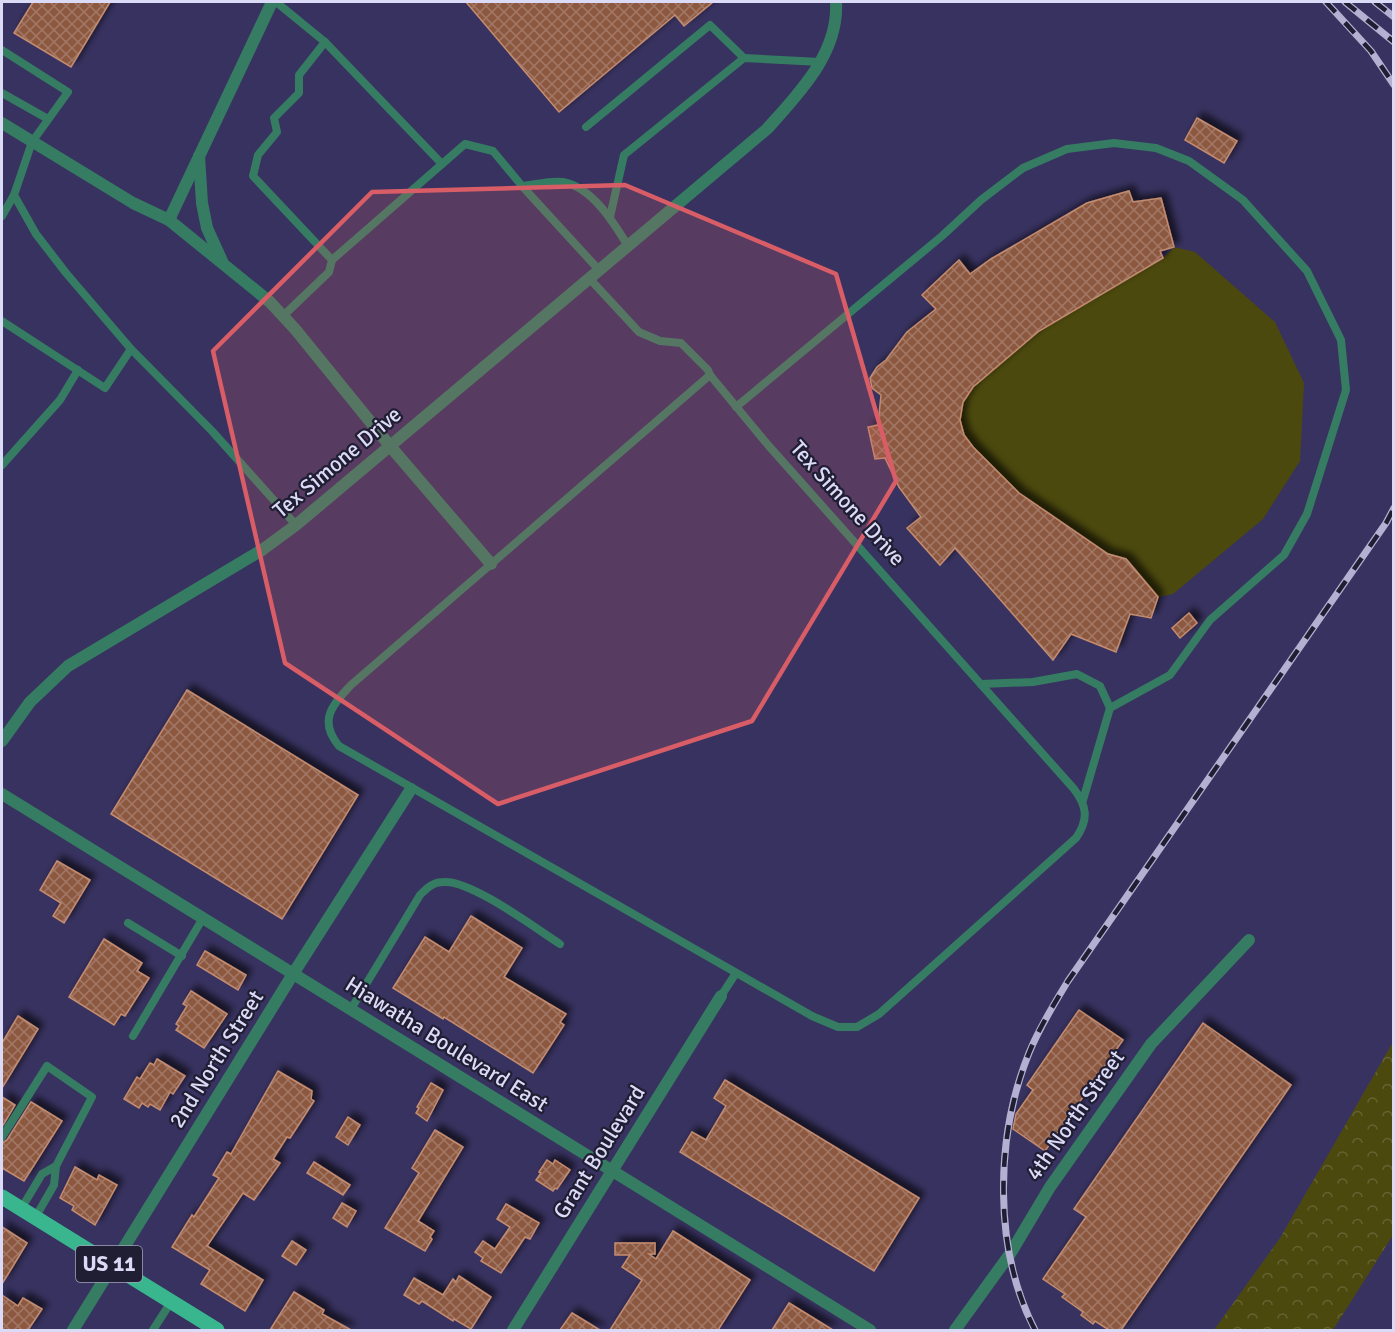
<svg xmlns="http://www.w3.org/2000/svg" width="1395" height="1332" font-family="Signika,sans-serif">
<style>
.green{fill:#4c490e}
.forest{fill:url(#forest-crowns)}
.building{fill:url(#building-cross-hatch);stroke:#c48c70;stroke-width:1.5;filter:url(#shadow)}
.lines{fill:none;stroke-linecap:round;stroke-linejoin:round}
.service{stroke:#357c62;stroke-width:8}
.minor{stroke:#357c62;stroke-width:12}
.tertiary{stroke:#357c62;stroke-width:12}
.primary{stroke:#39b68d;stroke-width:15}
.rail-casing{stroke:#b3b0d2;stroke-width:7}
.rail{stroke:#201e33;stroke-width:4.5;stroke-dasharray:14;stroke-linecap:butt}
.marked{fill:#d85d66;fill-opacity:0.2;stroke:#d85d66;stroke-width:4.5;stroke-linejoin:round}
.labels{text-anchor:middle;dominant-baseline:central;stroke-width:4.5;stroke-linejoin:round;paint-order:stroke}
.shield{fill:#201e33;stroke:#a3a2bc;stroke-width:1.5}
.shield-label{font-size:21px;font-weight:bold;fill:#dbdaf7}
.street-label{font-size:22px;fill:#dbdaf7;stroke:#201e33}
</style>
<defs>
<pattern id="forest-crowns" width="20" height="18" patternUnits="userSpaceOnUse" patternTransform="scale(1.5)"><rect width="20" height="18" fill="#4c490e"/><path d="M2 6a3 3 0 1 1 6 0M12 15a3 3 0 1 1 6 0" fill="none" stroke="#656332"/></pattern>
<pattern id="building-cross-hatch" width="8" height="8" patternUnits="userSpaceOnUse" patternTransform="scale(1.5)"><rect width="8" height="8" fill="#8d5940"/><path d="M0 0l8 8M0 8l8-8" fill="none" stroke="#a27866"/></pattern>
<filter id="shadow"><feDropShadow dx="5.5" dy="-5.5" stdDeviation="3" flood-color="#0009"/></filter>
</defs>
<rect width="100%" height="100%" fill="#383260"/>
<!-- green -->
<path class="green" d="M 1174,247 L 1195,252 L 1275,322 L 1304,383 L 1300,461 L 1263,519 L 1173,594 L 1158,597 L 1126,559 L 1108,554 L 1019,493 L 973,447 L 964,435 L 960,420 L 963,402 L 973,387 L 1039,331 L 1163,258 Z"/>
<!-- forest -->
<path class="forest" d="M 1393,1042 L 1393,1235 L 1333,1330 L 1214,1330 L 1280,1238 Z"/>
<!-- building -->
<g class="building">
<path d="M 33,2 L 110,2 L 71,67 L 14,33 Z"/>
<path d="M 466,2 L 713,2 L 684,26 L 675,15 L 559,112 Z"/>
<path d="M 1197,118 L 1237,141 L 1224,163 L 1185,140 Z"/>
<path d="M 1129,191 L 1133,202 L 1161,198 L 1174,247 L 1160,251 L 1163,258 L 1039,331 L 973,387 L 963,402 L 960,420 L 964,435 L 973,447 L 1019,493 L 1108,554 L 1126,559 L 1158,597 L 1151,618 L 1130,614 L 1116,652 L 1071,634 L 1053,660 L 955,548 L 940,565 L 907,528 L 921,517 L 899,487 L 885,458 L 875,459 L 868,427 L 878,425 L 881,395 L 872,388 L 870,378 L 877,367 L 886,360 L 907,332 L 936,309 L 922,295 L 959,260 L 970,274 L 991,259 L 1087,203 Z"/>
<path d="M 1189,613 L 1197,623 L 1180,638 L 1172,628 Z"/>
<path d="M 187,690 L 358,795 L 282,919 L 111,814 Z"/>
<path d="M 57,861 L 90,880 L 64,923 L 53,916 L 61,903 L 40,890 Z"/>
<path d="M 471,916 L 522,948 L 504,977 L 566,1014 L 560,1022 L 564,1025 L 533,1073 L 444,1017 L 443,1019 L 393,988 L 425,937 L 449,952 Z"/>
<path d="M 104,939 L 142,963 L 137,971 L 149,978 L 125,1016 L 121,1014 L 114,1025 L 69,997 Z"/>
<path d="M 205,951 L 246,975 L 238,990 L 197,965 Z"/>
<path d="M 191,991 L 227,1014 L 204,1048 L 176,1030 L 179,1026 L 176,1024 L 187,1006 L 183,1004 Z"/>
<path d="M 1079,1010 L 1123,1040 L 1045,1151 L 1013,1129 L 1016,1114 L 1033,1090 L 1027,1085 Z"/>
<path d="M 18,1016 L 38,1029 L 2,1088 L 2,1043 Z"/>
<path d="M 1203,1023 L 1291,1085 L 1121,1330 L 1109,1330 L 1095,1321 L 1093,1324 L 1081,1315 L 1083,1312 L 1062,1297 L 1065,1294 L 1043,1279 L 1086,1217 L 1074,1209 Z"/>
<path d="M 157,1059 L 185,1076 L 173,1094 L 170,1092 L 160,1110 L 150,1104 L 148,1107 L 142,1103 L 139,1108 L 124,1099 L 137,1077 L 140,1079 L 150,1063 L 154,1065 Z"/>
<path d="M 278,1071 L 312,1091 L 311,1099 L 314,1101 L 290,1138 L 287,1137 L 273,1159 L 280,1163 L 254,1200 L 243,1193 L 207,1246 L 263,1280 L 245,1311 L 201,1284 L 210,1270 L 172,1247 L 192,1215 L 194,1217 L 219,1178 L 213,1175 L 227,1152 L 231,1154 Z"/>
<path d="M 725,1080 L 919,1198 L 874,1271 L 680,1152 L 692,1132 L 706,1140 L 726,1106 L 714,1098 Z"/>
<path d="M 431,1083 L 443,1090 L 427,1121 L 416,1113 L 419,1108 L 417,1107 Z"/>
<path d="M 2,1097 L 15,1105 L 2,1127 Z"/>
<path d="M 31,1102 L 62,1121 L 24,1181 L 2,1168 L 2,1143 L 7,1140 Z"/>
<path d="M 348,1117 L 360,1125 L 348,1145 L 336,1137 Z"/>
<path d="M 435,1130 L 463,1147 L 418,1221 L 434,1231 L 430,1237 L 432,1239 L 425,1251 L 385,1228 L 419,1173 L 412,1168 Z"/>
<path d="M 547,1160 L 553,1164 L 555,1160 L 570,1170 L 557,1189 L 555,1188 L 553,1191 L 536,1180 L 541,1173 L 539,1172 Z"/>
<path d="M 314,1162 L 350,1185 L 343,1195 L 307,1173 Z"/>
<path d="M 75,1167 L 97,1180 L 99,1175 L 117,1185 L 95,1225 L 72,1210 L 74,1206 L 60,1198 Z"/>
<path d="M 342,1203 L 356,1211 L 347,1227 L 333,1218 Z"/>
<path d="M 506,1204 L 539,1223 L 530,1239 L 525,1237 L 501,1273 L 481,1261 L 483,1258 L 475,1252 L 483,1241 L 495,1249 L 510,1227 L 497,1219 Z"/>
<path d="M 2,1227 L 27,1243 L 2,1284 Z"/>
<path d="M 673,1231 L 750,1280 L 718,1330 L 610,1330 L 642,1280 L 622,1267 L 630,1255 L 615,1255 L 615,1243 L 655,1243 L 655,1254 L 649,1254 L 656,1259 Z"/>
<path d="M 292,1241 L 306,1250 L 296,1265 L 282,1256 Z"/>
<path d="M 459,1276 L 491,1297 L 471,1329 L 454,1319 L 453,1321 L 422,1301 L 419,1304 L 404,1295 L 414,1278 L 443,1295 L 453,1279 L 456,1282 Z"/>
<path d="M 294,1292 L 324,1310 L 322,1314 L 351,1330 L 270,1330 Z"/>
<path d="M 2,1295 L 18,1306 L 23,1298 L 42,1309 L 28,1330 L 2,1330 Z"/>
<path d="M 789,1303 L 833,1330 L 772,1330 Z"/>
<path d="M 572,1313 L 600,1330 L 560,1330 Z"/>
</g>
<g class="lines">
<!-- service -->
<g class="service">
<path d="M 276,2 L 325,42 L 442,164"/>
<path d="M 2,50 L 68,92 L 32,142 L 14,195 L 36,234 L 66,273 L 131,349 L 212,431 L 296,525"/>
<path d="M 2,93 L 48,119"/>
<path d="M 586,127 L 710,25 L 744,58"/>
<path d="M 522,186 C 534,185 551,180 563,182 C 592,187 614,223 628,246"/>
<path d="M 2,216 L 14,195"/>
<path d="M 610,217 L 624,155 L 744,58 L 820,62"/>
<path d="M 332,260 L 465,144 L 493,151 L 522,186 L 599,270"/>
<path d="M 589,278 L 639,332 L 660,341 L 681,343 L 708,370 L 710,375"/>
<path d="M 283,316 L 329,272 L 332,260 L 253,176 L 258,155 L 277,132 L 274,118 L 299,93 L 299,75 L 325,42"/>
<path d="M 2,321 L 105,388 L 131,349"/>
<path d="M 710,375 L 768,445 L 1074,789 C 1087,806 1089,819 1076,838 L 879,1014 L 857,1027 L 838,1027 L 812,1016 L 339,746 C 318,721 332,705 351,685 Z"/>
<path d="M 736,407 L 942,236 L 981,200 L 1023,168 L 1067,149 L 1114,143 L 1156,148 L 1189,161 L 1243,200 L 1307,271 L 1341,340 L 1346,390 L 1307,514 L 1284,555 L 1210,620 L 1170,675 L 1110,708"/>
<path d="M 2,465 L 60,400 L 78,370"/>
<path d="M 981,684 L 1033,682 L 1077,674 L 1100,686 L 1110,708 L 1083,800"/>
<path d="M 128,923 L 182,956"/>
<path d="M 721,996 L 736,973"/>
<path d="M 351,1009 L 420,895 C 427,888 433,882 444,882 C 471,880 535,928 560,944"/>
<path d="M 133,1036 L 203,918"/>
<path d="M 2,1137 L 47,1066 L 92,1097 L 56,1166"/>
<path d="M 21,1209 L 42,1174 L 56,1166 L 54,1185 L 35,1218"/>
<path d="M 153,1330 L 171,1302"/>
</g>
<!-- minor -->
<g class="minor">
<path d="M 2,123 L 133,203 L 169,220"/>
<path d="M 491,564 L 390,446 L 767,129 C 799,93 839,53 836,2"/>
<path d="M 73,1330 L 293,974 L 411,789"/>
<path d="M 955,1330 L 1010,1254 L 1050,1187 L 1151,1044 L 1249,940"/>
</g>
<!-- tertiary -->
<g class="tertiary">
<path d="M 199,156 L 202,203 L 207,228 L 222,261"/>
<path d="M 2,741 L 30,702 L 68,666 L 262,550 L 296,525 L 390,446 L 295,329 L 270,302 L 169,220 L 272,2"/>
<path d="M 2,794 L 870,1330"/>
<path d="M 513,1330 L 721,996"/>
</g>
<!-- primary -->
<path class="primary" d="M 2,1197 L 217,1330"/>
<defs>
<g id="rail">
<path d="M 1326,2 L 1371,51 L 1394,85"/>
<path d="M 1345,2 L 1394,42"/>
<path d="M 1375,2 L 1394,17"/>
<path d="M 1035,1330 C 993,1249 995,1137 1029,1053 C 1039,1028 1054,1004 1068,981 L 1386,523 L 1394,508"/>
</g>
</defs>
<!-- rail casing -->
<use href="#rail" class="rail-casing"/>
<!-- rail -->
<use href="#rail" class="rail"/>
</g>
<!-- marked area -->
<path class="marked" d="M 625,185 L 836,274 L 896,481 L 752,721 L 498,804 L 285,663 L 213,351 L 372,192 Z"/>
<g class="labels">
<!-- shield labels -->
<rect class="shield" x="76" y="1246" width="66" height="36" rx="4.5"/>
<g class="shield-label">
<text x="109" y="1264">US 11</text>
</g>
<!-- street labels -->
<g class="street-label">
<text transform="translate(337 462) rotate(-40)">Tex Simone Drive</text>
<text transform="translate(848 503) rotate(48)">Tex Simone Drive</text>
<text transform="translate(447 1044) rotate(32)">Hiawatha Boulevard East</text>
<text transform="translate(216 1059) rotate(-58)">2nd North Street</text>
<text transform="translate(1075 1115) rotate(-55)">4th North Street</text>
<text transform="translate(599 1152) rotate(-58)">Grant Boulevard</text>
</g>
</g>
<!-- border -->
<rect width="1395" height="1332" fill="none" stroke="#dbdaf7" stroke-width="6"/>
</svg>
